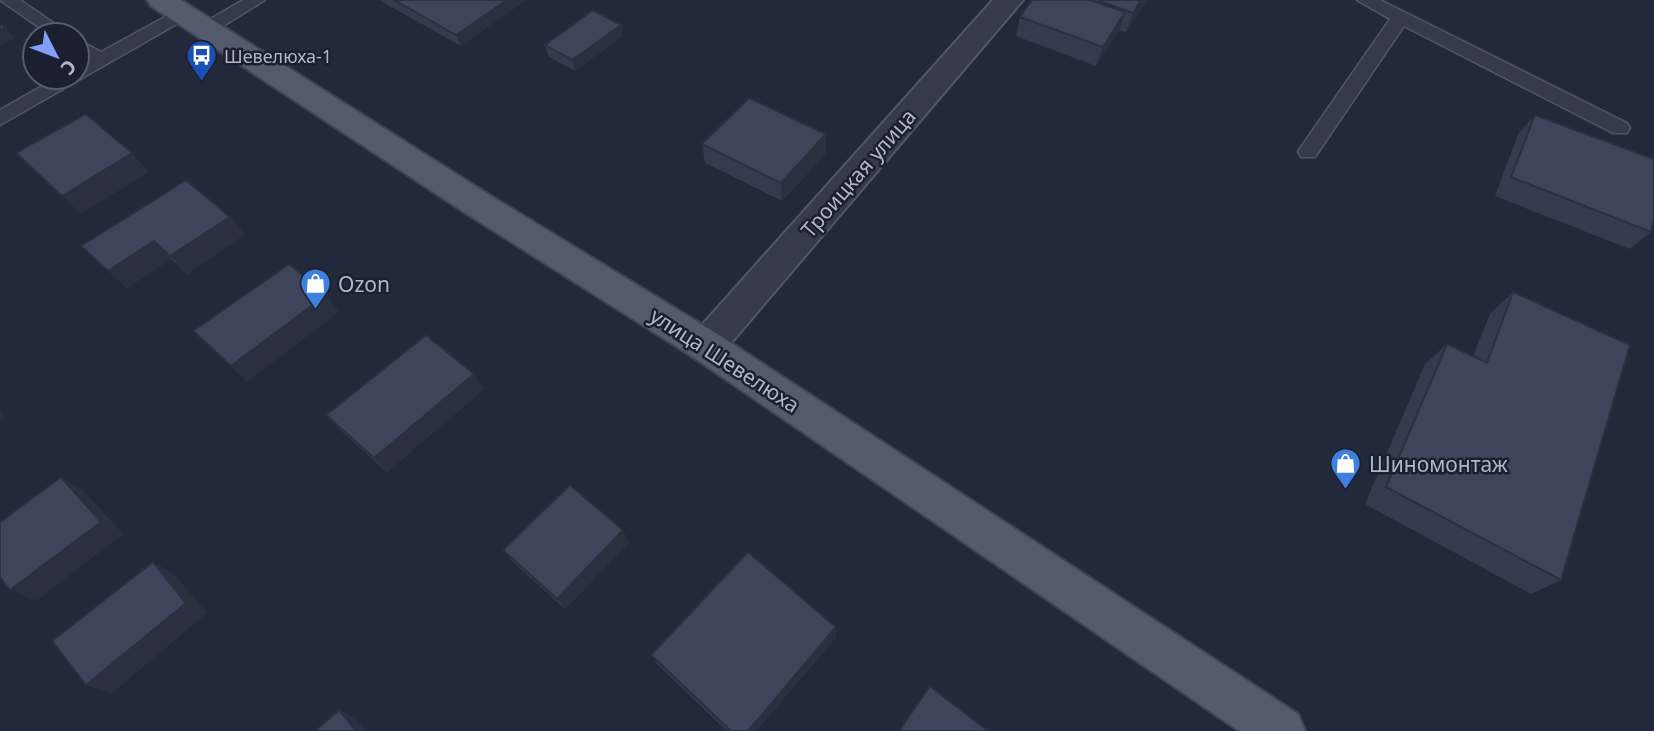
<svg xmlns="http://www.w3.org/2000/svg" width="1654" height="731" font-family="'Noto Sans',sans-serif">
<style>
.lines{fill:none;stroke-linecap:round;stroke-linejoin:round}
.service-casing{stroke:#515666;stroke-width:3}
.minor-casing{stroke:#515666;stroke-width:4}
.primary-casing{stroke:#3f4454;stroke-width:4}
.service{fill:#363b4b;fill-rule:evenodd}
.minor{fill:#363b4b;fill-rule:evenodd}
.primary{fill:#535a6b;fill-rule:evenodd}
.wall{fill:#353b4e}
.shaded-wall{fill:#2b3040}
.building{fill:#3e455b;stroke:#2b3040;stroke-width:2}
.labels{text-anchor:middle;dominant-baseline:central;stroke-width:5;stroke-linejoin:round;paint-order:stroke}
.far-poi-label{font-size:18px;fill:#b1b6c7;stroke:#1b2030;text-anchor:start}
.street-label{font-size:21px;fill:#b1b6c7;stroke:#1b2030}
.poi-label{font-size:21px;fill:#b1b6c7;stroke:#1b2030;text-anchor:start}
</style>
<rect width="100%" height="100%" fill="#22293b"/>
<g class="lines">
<defs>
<g id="service">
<path d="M 0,0 L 20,0 L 71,35 L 50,35 Z"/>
<path d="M 243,0 L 265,0 L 212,33 L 200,33 L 197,29 L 200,25 Z"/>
<path d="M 1357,0 L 1380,0 L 1627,123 L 1630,128 L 1627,133 L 1613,133 L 1404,26 L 1315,157 L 1301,157 L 1298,152 L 1301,147 L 1390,19 Z"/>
<path d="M 183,7 L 189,9 L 192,13 L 189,17 L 0,125 L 0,110 L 58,77 L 77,77 L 77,66 L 88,60 L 77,53 L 77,39 L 101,52 Z"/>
</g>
<path id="minor" d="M 993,0 L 1023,0 L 719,357 L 706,362 L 693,357 L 687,346 L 693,335 Z"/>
<path id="primary" d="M 147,0 L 181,0 L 491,196 L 719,335 L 1298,714 L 1305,731 L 1239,731 L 693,357 L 467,214 L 151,6 Z"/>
</defs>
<!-- service casing -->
<use href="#service" class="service-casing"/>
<!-- minor casing -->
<use href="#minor" class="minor-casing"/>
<!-- primary casing -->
<use href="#primary" class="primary-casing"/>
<!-- service -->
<use href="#service" class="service"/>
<!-- minor -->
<use href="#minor" class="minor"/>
<!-- primary -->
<use href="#primary" class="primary"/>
</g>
<!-- wall -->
<g class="wall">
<path d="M 379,0 L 526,0 L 461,46 Z"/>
<path d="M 1032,0 L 1147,0 L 1126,32 L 1119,30 L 1096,66 L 1016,36 L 1020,17 Z"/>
<path d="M 623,36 L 575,71 L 548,56 L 545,45 Z"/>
<path d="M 1535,115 L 1651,232 L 1630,249 L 1495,196 L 1518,134 Z"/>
<path d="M 702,144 L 826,153 L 782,201 L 705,163 Z"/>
<path d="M 245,234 L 187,274 L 171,259 L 127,288 L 81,246 Z"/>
<path d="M 1513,292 L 1561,580 L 1531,594 L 1365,504 L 1425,364 L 1447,344 L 1473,356 L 1490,314 Z"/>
<path d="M 484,389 L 387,472 L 340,430 L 326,415 Z"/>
<path d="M 629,542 L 565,609 L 513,562 L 503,550 Z"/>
<path d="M 836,637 L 756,731 L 727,731 L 657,664 L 651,655 Z"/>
</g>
<!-- shaded-wall -->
<g class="shaded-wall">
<path d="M 507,0 L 526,0 L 461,46 L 456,35 Z"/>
<path d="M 1141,0 L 1147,0 L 1126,32 L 1133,13 Z"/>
<path d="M 1125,12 L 1119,32 L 1096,66 L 1103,47 Z"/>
<path d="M 621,25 L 623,36 L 575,71 L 572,60 Z"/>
<path d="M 5,27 L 15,38 L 0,46 L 0,30 Z"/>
<path d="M 826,134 L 826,153 L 782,201 L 781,183 Z"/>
<path d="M 132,153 L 149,172 L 81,214 L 62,196 Z"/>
<path d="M 230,217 L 245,234 L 187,274 L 170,256 Z"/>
<path d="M 154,241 L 171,259 L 127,288 L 108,271 Z"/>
<path d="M 326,295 L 339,312 L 247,382 L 231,366 Z"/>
<path d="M 474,374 L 484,389 L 387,472 L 374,458 Z"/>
<path d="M 0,410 L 5,416 L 0,419 Z"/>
<path d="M 61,477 L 84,491 L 123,534 L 36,601 L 10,590 Z"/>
<path d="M 623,530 L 629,542 L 565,609 L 557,599 Z"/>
<path d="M 153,562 L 174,574 L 207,613 L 111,694 L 86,685 Z"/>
<path d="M 836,627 L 836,637 L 756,731 L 748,731 Z"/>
<path d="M 339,710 L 355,718 L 366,731 L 356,731 Z"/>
</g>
<!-- building -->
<g class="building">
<path d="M 394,0 L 507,0 L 456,35 Z"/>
<path d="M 1032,0 L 1090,0 L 1125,12 L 1103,47 L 1020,17 Z"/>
<path d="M 1097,0 L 1141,0 L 1133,13 Z"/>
<path d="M 593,10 L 621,25 L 572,60 L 545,45 Z"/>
<path d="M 0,23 L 5,27 L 0,30 Z"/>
<path d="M 749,98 L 826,134 L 781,183 L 702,144 Z"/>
<path d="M 86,114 L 132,153 L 62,196 L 16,153 Z"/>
<path d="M 1535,115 L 1654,159 L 1654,218 L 1651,232 L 1511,177 Z"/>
<path d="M 186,180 L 230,217 L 170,256 L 154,241 L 108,271 L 81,246 Z"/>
<path d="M 289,264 L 326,295 L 231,366 L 193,331 Z"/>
<path d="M 1513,292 L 1630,345 L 1561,580 L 1386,487 L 1447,344 L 1487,363 Z"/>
<path d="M 426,335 L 474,374 L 374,458 L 326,415 Z"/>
<path d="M 61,477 L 101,522 L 10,590 L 0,577 L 0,522 Z"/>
<path d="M 570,485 L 623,530 L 557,599 L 503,550 Z"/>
<path d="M 748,552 L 836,627 L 748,731 L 731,731 L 651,655 Z"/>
<path d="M 153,562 L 186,603 L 86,685 L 52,641 Z"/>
<path d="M 930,686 L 988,731 L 899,731 Z"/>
<path d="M 339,710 L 356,731 L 315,731 Z"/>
</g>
<!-- icons -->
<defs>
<symbol id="bus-pin" viewBox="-11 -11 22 30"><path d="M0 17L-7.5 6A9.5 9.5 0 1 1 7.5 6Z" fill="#1a4fb4" stroke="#1b2030"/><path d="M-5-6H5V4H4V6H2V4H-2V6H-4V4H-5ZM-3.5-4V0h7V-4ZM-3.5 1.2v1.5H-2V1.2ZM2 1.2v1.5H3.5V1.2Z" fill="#fff"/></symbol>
<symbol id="shop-pin" viewBox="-11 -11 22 30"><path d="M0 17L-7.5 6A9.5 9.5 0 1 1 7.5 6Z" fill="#3f7fe0" stroke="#1b2030"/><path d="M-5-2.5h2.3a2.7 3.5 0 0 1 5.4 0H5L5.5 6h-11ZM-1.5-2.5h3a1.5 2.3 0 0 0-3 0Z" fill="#fff"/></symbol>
</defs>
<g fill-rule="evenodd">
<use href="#bus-pin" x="184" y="38" width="35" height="47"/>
<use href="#shop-pin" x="298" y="266" width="35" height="47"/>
<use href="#shop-pin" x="1328" y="446" width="35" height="47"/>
</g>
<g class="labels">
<!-- far-poi labels -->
<g class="far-poi-label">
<text x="224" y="56">Шевелюха-1</text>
</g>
<!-- street labels -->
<g class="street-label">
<text transform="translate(858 173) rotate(-49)">Троицкая улица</text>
<text transform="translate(725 360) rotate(33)">улица Шевелюха</text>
</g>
<!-- poi labels -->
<g class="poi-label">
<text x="338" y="284">Ozon</text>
<text x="1369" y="464">Шиномонтаж</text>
</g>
</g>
<!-- north arrow -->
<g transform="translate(56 56) rotate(132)"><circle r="33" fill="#1b2030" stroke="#575c6c" stroke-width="2"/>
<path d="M0-5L12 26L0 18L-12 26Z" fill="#849ff9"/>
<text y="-10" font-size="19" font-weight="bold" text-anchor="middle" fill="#b1b6c7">С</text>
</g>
</svg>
